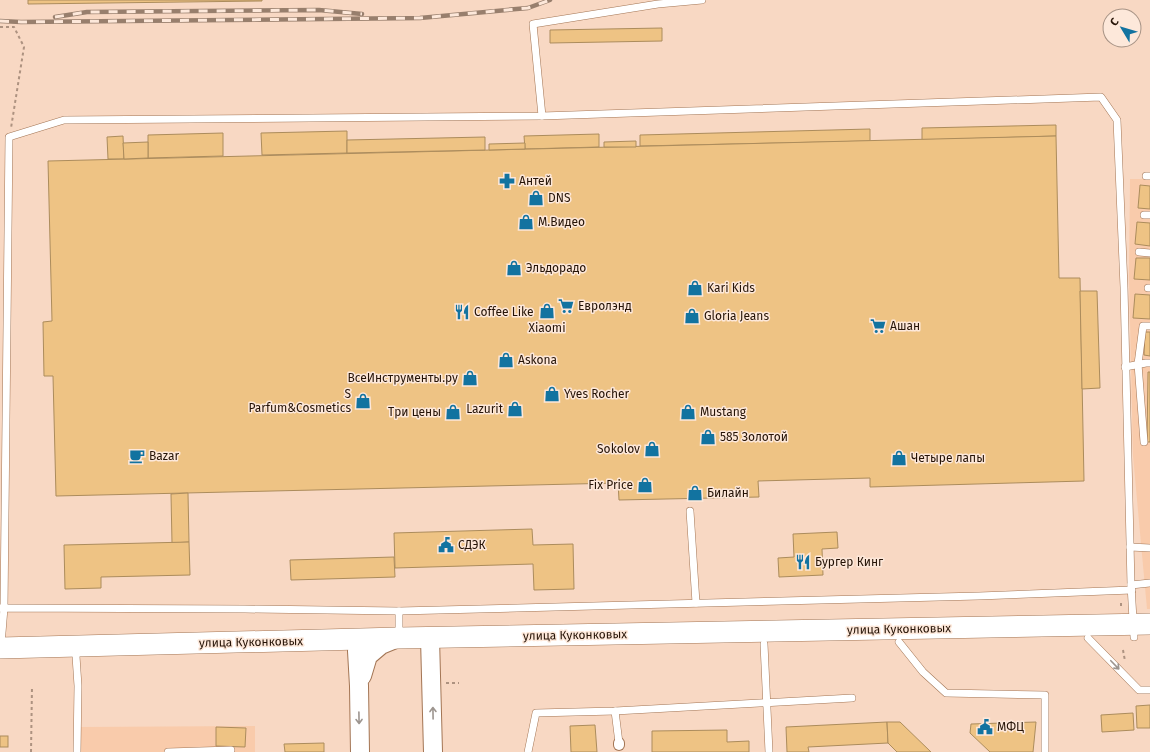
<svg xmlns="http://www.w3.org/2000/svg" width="1150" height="752" font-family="'Fira Sans',sans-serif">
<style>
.built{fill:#f9cbab}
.building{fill:#eec384;stroke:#ac8c5c}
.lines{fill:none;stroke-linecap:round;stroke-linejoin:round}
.service-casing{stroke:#a37554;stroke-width:8}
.pedestrian-casing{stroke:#a37554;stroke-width:12}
.secondary-casing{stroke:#a37554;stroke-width:20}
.primary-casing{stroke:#a37554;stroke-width:22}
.path{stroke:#ad9280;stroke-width:2;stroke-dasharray:3 3;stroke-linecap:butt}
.service{stroke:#fff;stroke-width:7}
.pedestrian{stroke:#fff;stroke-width:10}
.secondary{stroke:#fff;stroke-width:18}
.primary{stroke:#fff;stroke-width:21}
.rail-casing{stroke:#987f6d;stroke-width:4.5}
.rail{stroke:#fde8da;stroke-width:3;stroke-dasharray:9;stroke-linecap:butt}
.oneway{stroke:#9d958f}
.labels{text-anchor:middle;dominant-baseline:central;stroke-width:3;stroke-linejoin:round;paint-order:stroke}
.poi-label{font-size:12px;fill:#251306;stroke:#fde8da;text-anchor:start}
.street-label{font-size:12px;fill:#251306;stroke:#fde8da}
</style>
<rect width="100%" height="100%" fill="#f8d8c3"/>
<!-- built -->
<g class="built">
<path d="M 1130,179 L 1150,179 L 1150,609 L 1147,609 L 1133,456 L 1129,276 Z"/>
<path d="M 255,726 L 255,752 L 77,752 L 77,727 Z"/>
</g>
<!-- building -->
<g class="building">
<path d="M 28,0 L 262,0 L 262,1 L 28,4 Z"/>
<path d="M 662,28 L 662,41 L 550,43 L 550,30 Z"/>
<path d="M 1056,125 L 1056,136 L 922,140 L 922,128 Z"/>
<path d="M 870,129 L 870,141 L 640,146 L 640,135 Z"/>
<path d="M 347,131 L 347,153 L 262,155 L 261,133 Z"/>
<path d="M 223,133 L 223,156 L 148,158 L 148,135 Z"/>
<path d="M 599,134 L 599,147 L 525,149 L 524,136 Z"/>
<path d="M 123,136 L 124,159 L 108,159 L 107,137 Z"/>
<path d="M 1056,136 L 1059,278 L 1080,278 L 1084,481 L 870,487 L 870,478 L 758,481 L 759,497 L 619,500 L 618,483 L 56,496 L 53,376 L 44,376 L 43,322 L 52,321 L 48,161 Z"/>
<path d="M 485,137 L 485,150 L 347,153 L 347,140 Z"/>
<path d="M 636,141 L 636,147 L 604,147 L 604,142 Z"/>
<path d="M 148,142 L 148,158 L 124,159 L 123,143 Z"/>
<path d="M 525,143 L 525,149 L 489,150 L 489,144 Z"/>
<path d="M 1140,185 L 1150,186 L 1150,209 L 1138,208 Z"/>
<path d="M 1137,222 L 1150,223 L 1150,246 L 1135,244 Z"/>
<path d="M 1136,258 L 1150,258 L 1150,280 L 1134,279 Z"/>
<path d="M 1080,291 L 1097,291 L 1100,388 L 1082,389 Z"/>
<path d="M 1135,294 L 1150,295 L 1150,319 L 1133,318 Z"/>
<path d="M 1145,332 L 1150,332 L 1150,356 L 1144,355 Z"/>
<path d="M 1148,372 L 1150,372 L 1150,442 L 1147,442 Z"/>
<path d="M 188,493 L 189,542 L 172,543 L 171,494 Z"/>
<path d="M 532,529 L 533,545 L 573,544 L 574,589 L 534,590 L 533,564 L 395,568 L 394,533 Z"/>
<path d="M 837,532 L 838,548 L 822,549 L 823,575 L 779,577 L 778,558 L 794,557 L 793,534 Z"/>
<path d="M 189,542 L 190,575 L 101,577 L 101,588 L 65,589 L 64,545 Z"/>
<path d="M 394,557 L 395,577 L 291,580 L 290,560 Z"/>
<path d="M 1150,705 L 1150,728 L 1137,728 L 1136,706 Z"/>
<path d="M 1133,713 L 1134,730 L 1102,732 L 1101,715 Z"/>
<path d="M 887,722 L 888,743 L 808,747 L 809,752 L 787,752 L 786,727 Z"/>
<path d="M 887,722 L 900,722 L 931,752 L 897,752 L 888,743 Z"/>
<path d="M 1036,722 L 1033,752 L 990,752 L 970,733 L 971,724 Z"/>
<path d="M 595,725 L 597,752 L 571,752 L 570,726 Z"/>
<path d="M 216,727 L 246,728 L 245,747 L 216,746 Z"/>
<path d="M 727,730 L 727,742 L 749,741 L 749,752 L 652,752 L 652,731 Z"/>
<rect x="0" y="736" width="8" height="11"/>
<path d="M 324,743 L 324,752 L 285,752 L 284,744 Z"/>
</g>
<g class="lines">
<defs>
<g id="service">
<path d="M 542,116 L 1101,97 L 1117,120 L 1124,287 L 1131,585 L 1134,637"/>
<path d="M 1146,176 L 1150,176"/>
<path d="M 1144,215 L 1150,215"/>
<path d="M 1139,252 L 1150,253"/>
<path d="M 1148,288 L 1150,288"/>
<path d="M 1125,367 L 1146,363 L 1150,363"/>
<path d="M 1144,442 L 1138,364 L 1143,326 L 1150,326"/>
<path d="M 690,511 L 696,603"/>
<path d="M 1130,547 L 1150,548"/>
<path d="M 1131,585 L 1150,583"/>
<path d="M 0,608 L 4,608 L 9,137 L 64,120 L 542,116 L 533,24 L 658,4 L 702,0"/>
<path d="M 399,611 L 979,596 L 1132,590"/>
<path d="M 1088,638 L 1139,690 L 1150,690"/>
<path d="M 899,642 L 923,672 L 946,693 L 1045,695 L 1045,752"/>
<path d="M 764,644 L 769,752"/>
<path d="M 1,645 L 4,608 L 245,609 L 399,611 L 399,636"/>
<path d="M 76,656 L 78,686 L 77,752"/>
<path d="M 615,711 L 619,743"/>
<path d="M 168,752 L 231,750"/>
<path d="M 528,752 L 536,713 L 615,711 L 852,698"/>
</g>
<path id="pedestrian" d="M 619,743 L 619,745"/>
<g id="secondary">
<path d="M 430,638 L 433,752"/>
<path d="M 357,651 L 359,686 L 360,752"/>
<path d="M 362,676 L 368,656 L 381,645 L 398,638"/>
</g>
<path id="primary" d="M 0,648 L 399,638 L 1150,624"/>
</defs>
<!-- service casing -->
<use href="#service" class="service-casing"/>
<!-- pedestrian casing -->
<use href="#pedestrian" class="pedestrian-casing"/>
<!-- secondary casing -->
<use href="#secondary" class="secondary-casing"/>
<!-- primary casing -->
<use href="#primary" class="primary-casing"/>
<!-- path -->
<g class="path">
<path d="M 0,27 L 14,27 L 24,47 L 11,128"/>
<path d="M 1121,603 L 1121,609"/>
<path d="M 1123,650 L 1125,661"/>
<path d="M 446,683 L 459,683"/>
<path d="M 31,752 L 32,686"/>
</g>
<!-- service -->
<use href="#service" class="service"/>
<!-- pedestrian -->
<use href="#pedestrian" class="pedestrian"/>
<!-- secondary -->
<use href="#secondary" class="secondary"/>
<!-- primary -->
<use href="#primary" class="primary"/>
<defs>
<g id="rail">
<path d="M 55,17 L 87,12 L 319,10 L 362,14"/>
<path d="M 0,21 L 21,22 L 420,18 L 528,8 L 550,0"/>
</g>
</defs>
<!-- rail casing -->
<use href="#rail" class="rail-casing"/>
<!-- rail -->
<use href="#rail" class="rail"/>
</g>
<!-- one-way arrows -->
<defs><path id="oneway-shaft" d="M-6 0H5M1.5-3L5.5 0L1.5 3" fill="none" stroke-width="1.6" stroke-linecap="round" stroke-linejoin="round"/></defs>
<g class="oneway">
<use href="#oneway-shaft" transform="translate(1115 665) rotate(46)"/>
<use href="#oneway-shaft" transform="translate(433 713) rotate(-91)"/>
<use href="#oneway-shaft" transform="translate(359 718) rotate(89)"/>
</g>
<!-- icons -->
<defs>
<symbol id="pharmacy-bare" viewBox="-9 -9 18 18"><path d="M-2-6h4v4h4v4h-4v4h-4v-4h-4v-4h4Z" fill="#1273a0" stroke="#fde8da" stroke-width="2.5" paint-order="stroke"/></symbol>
<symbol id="shop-bare" viewBox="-9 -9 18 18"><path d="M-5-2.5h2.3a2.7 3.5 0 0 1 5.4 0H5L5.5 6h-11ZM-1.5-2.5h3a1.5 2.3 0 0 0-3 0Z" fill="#1273a0" stroke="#fde8da" stroke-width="2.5" paint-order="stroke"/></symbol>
<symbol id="supermarket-bare" viewBox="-9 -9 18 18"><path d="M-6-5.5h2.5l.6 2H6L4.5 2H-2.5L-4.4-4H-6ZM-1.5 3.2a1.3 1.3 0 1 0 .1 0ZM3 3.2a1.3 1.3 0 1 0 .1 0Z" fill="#1273a0" stroke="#fde8da" stroke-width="2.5" paint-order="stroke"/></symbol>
<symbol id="restaurant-bare" viewBox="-9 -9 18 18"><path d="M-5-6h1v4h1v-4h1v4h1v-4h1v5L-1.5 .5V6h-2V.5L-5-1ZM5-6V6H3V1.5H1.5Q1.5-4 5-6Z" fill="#1273a0" stroke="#fde8da" stroke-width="2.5" paint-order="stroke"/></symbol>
<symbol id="cafe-bare" viewBox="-9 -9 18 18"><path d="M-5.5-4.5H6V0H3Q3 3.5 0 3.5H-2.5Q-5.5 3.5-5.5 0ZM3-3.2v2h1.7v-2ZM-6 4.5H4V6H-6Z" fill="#1273a0" stroke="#fde8da" stroke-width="2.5" paint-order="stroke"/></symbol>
<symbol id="civic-bare" viewBox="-9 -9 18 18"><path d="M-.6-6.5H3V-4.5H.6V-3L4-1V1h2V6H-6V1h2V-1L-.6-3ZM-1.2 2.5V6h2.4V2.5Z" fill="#1273a0" stroke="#fde8da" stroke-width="2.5" paint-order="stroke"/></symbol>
</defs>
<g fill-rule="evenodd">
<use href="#pharmacy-bare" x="496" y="170" width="22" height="22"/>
<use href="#shop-bare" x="525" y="187" width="22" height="22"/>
<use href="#shop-bare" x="515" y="211" width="22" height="22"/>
<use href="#shop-bare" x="503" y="257" width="22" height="22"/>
<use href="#shop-bare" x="684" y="277" width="22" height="22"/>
<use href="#supermarket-bare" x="555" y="295" width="22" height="22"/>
<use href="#shop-bare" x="536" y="300" width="22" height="22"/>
<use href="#restaurant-bare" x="451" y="301" width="22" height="22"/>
<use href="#shop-bare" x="681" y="305" width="22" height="22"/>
<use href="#supermarket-bare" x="867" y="315" width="22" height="22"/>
<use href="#shop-bare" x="495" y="349" width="22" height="22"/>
<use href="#shop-bare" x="459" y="367" width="22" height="22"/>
<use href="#shop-bare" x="541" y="383" width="22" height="22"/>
<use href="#shop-bare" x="352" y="390" width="22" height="22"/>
<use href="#shop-bare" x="504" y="398" width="22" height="22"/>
<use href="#shop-bare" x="442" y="401" width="22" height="22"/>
<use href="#shop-bare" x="677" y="401" width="22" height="22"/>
<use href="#shop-bare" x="697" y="426" width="22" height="22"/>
<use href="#shop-bare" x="641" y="438" width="22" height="22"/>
<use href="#cafe-bare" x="126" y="445" width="22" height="22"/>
<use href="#shop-bare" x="888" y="447" width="22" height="22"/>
<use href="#shop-bare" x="634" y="474" width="22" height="22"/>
<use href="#shop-bare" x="684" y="482" width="22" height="22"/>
<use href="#civic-bare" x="435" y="534" width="22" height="22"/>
<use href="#restaurant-bare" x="792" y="551" width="22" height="22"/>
<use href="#civic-bare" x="974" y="716" width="22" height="22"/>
</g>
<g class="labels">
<!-- poi labels -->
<g class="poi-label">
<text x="519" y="181">Антей</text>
<text x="548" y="198">DNS</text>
<text x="538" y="222">М.Видео</text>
<text x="526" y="268">Эльдорадо</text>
<text x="707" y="288">Kari Kids</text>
<text x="578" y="306">Евролэнд</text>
<text x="474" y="312">Coffee Like</text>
<text x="704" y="316">Gloria Jeans</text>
<text x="890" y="326">Ашан</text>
<text x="547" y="328" text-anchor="middle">Xiaomi</text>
<text x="518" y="360">Askona</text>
<text x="458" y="378" text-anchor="end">ВсеИнструменты.ру</text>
<text x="351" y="394" text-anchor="end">S<tspan x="351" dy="14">Parfum&amp;Cosmetics</tspan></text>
<text x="564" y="394">Yves Rocher</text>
<text x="503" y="409" text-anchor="end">Lazurit</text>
<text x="441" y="412" text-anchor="end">Три цены</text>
<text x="700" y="412">Mustang</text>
<text x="720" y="437">585 Золотой</text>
<text x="640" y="449" text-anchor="end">Sokolov</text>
<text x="149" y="456">Bazar</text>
<text x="911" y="458">Четыре лапы</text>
<text x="633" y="485" text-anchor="end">Fix Price</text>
<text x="707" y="493">Билайн</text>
<text x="458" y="545">СДЭК</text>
<text x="815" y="562">Бургер Кинг</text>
<text x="997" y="727">МФЦ</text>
</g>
<!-- street labels -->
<g class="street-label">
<text transform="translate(899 629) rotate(-1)">улица Куконковых</text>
<text transform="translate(575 635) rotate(-1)">улица Куконковых</text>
<text transform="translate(251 642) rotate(-1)">улица Куконковых</text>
</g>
</g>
<!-- north arrow -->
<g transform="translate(1122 28) rotate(308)"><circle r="19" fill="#fde8da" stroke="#a79385"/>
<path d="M0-3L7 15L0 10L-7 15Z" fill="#1273a0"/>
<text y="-6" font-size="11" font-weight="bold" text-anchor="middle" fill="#251306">С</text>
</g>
</svg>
